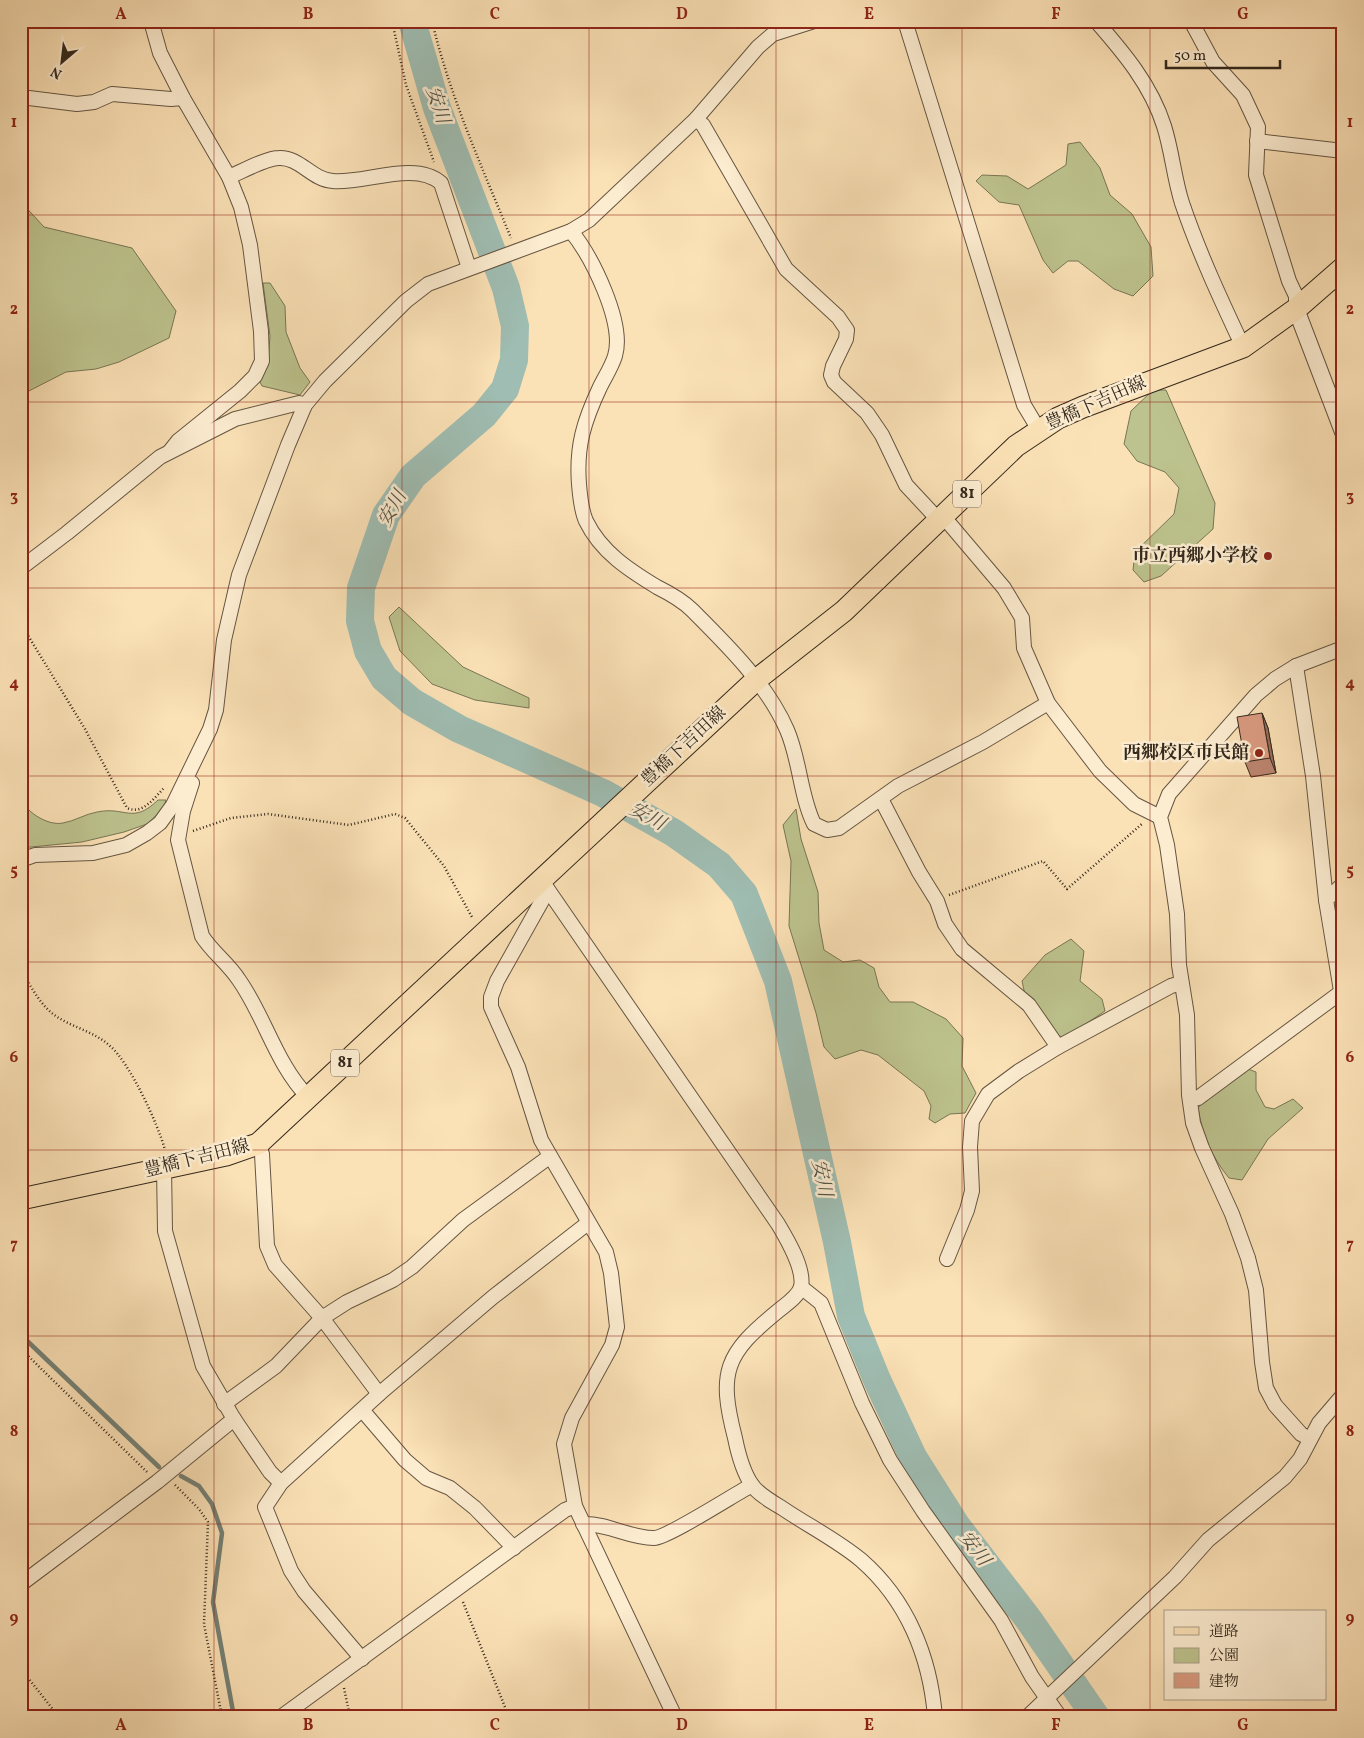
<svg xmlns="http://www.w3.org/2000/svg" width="1364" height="1738" font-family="Vollkorn,'Noto Serif JP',serif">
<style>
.green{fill:#bdc38e;stroke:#787655}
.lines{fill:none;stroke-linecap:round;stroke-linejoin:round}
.stream{stroke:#748176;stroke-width:4.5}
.river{stroke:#9fbdb2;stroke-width:28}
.minor-casing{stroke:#655642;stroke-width:16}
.tertiary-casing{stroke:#655642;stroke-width:18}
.primary-casing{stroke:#33281c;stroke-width:23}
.path{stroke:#33281c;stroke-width:2.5;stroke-dasharray:1 2.5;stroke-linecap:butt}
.minor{stroke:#fcecd0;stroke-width:14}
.tertiary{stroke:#fcecd0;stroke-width:16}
.primary{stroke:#fbe1b6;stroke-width:21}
.wall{fill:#bb846e;stroke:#33281c}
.shaded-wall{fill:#996c5a;stroke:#33281c}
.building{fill:#da9a80;stroke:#33281c}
.grid{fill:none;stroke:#8f2418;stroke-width:1;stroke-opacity:0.55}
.poi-dot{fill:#8f2418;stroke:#fcecd0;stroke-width:2}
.labels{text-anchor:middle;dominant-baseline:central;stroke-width:5;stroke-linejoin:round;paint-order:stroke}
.shield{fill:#fcecd0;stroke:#6f6352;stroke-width:1}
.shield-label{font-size:16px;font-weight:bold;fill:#33281c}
.street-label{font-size:18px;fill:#33281c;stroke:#fcecd0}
.poi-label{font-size:18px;font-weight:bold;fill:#33281c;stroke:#fcecd0;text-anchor:end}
.water-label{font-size:19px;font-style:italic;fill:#535549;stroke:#fcecd0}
.neatline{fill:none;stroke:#8f2418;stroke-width:2}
.grid-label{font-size:16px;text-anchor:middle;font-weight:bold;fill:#8f2418}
</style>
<rect width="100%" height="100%" fill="#fbe1b6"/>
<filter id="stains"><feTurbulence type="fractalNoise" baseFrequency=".004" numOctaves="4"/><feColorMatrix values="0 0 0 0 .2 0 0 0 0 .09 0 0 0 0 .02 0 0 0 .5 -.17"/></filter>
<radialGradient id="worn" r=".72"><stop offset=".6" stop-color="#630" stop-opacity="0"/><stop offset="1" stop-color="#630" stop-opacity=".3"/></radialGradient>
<!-- green -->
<g class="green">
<path d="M 1080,142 L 1100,168 L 1110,195 L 1132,214 L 1151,247 L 1153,276 L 1133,296 L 1114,289 L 1078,261 L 1068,261 L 1053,273 L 1043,260 L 1019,205 L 999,202 L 976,181 L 982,175 L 1007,176 L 1028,189 L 1066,165 L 1068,144 Z"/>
<path d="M 21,202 L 44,227 L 132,248 L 176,311 L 169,338 L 119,362 L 96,369 L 66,372 L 21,395 Z"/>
<path d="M 263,283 L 270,283 L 285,306 L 286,332 L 300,368 L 310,382 L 300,395 L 262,386 L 259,380 L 268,363 L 270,336 Z"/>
<path d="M 1153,390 L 1166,390 L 1215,503 L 1213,529 L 1161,576 L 1144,582 L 1133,570 L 1135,552 L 1174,514 L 1179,488 L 1165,472 L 1137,461 L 1124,444 L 1131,411 Z"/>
<path d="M 399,607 L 463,667 L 529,698 L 529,708 L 475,700 L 432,684 L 400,651 L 389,617 Z"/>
<path d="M 21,800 C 28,813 48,826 63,823 C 75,821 85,814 97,812 C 126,806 132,825 158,800 L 166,800 L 163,809 L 147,824 L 124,832 L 82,842 L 21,848 Z"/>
<path d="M 796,809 L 801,839 L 818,892 L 819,923 L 824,950 L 843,962 L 860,960 L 874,968 L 879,987 L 890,1002 L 913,1002 L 946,1019 L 963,1038 L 962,1066 L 976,1093 L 965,1113 L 950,1114 L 935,1123 L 929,1119 L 931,1106 L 924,1091 L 878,1055 L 861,1050 L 835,1059 L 824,1047 L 816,1013 L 789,926 L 791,861 L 783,825 Z"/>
<path d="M 1071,939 L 1084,951 L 1080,981 L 1102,999 L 1105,1011 L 1065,1038 L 1057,1036 L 1025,995 L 1022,981 L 1045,955 Z"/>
<path d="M 1248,1069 L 1256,1072 L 1256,1090 L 1265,1107 L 1274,1109 L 1293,1099 L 1303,1108 L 1268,1139 L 1242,1180 L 1229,1178 C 1212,1158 1202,1133 1198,1108 C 1212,1092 1232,1084 1248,1069 Z"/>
</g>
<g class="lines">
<!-- stream -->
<g class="stream">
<path d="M 21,1335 L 159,1467"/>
<path d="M 181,1476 L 199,1486 L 212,1504 L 222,1533 L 213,1602 L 234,1717"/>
</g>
<!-- river -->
<path class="river" d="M 412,21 L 437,108 L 506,288 L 515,326 L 514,360 L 505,389 L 484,415 L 413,476 L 386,515 L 361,588 L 360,621 L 368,651 L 384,678 L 412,702 L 459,729 L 603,793 L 674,833 L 719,865 L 744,894 L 778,981 L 837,1242 L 851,1316 L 877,1380 L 913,1457 L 956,1525 L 1029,1620 L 1096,1717"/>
<defs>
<g id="minor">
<path d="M 151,21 L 160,53 L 183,98 L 229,177 L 241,207 L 250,245 L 261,331 L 262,361 L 255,376 L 240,391 L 178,441 L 170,451"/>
<path d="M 905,21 L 1024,405 L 1039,430"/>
<path d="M 1096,21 C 1124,53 1151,85 1164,126 C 1172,151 1174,178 1182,203 C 1199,253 1221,300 1243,347"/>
<path d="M 1191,21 L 1213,62 L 1243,95 L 1258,127 L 1256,175 L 1289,281 L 1296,296 L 1296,309"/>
<path d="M 21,97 L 77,104 L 94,102 L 112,94 L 171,99 L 183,98"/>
<path d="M 696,119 L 703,125 L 786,269 L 838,317 L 847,330 L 846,339 L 833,366 L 831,375 L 834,382 L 867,413 L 882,435 L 906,485 L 933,514 L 948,522 L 1004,588 L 1022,618 L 1024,648 L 1048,703 L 1100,771 L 1134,804 L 1160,817"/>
<path d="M 1257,141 L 1343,151"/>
<path d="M 229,177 C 241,172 266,158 279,158 C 300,157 312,180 333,181 C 364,184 415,160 441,183 L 469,268"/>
<path d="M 571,231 C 592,257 625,323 615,356 C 612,366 605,377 600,387 C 584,421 576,446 579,484 C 580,496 581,510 586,521 C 601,552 629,570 657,587 C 669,593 682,600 692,610 C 727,645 767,684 787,730 C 800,760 800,795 814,824 L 827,830 L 839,828 L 898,786 L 983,742 L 1048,703"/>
<path d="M 21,568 L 67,533 L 160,457 L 235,419 L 299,403 L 305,405"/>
<path d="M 1296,666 L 1313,776 L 1326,900"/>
<path d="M 192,783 L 183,811 L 178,840 L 202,936 C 212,952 228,963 239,980 C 265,1017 276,1064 308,1097"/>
<path d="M 881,799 L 919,872 L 937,901 L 945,924 L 962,949 L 1029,1005 L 1058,1047"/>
<path d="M 21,860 L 35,855 L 93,853 L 126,845 L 147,833 L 160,823 L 173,805 L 210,729 L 216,710 L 224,640 L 239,575 L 288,445 L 305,405 L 325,381 L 406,301 L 428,284 L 571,231 L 589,220 L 696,119 L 758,47 L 773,34 L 814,21"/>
<path d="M 542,881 L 778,1224 C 787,1239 805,1269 801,1287 C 798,1297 785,1305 778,1311 C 725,1354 718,1372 735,1438 C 738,1453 743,1472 752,1485 C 758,1494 772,1502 782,1508 C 807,1525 837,1540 861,1560 C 907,1600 930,1656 935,1717"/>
<path d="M 1343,884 L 1326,900 L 1343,1003"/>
<path d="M 548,890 L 497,981 L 491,997 L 491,1007 L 518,1067 L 541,1140 L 606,1252 L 611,1273 L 617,1327 L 612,1345 L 572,1418 L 564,1444 L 575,1506 L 675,1717"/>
<path d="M 1190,1099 L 1198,1098 L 1340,993"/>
<path d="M 258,1144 L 262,1154 L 267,1246 L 275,1265 L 322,1318 L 379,1394"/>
<path d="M 164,1167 L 165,1231 L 203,1366 L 234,1419 L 270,1472 L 281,1483"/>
<path d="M 947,1259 L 967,1210 L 972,1191 L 970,1147 L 972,1121 L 988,1094 L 1019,1071 L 1058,1047 L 1171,986 L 1181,983"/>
<path d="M 801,1287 L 821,1303 L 862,1403 L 890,1460 L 923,1511 L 1001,1620 L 1032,1677 L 1060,1717"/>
<path d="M 224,1404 L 276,1366 L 322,1318 L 347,1302 L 393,1280 L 412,1267 L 463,1220 L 549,1157"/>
<path d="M 363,1411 L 405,1460 L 426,1478 L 450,1488 L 475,1508 L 514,1548"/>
<path d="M 1310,1439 L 1301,1434 L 1275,1405 L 1266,1388 L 1262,1362 L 1256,1290 L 1248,1258 L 1232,1214 L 1202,1148 L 1193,1123 L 1189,1095 L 1187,1015 L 1179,965 L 1177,914 L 1167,845 L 1160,817 L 1169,794 L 1256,695 L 1275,679 L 1296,666 L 1343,648"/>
<path d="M 583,1524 C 607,1523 629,1538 654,1538 C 667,1538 735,1494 752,1485"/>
<path d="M 21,1584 L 157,1482 L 234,1419"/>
<path d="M 362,1659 L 304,1591 L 291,1571 L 265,1507 L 281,1483 L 379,1394 L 493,1297 L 588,1223"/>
<path d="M 281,1717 L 565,1510 L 575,1506"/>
<path d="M 1027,1717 L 1175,1577 L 1208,1540 L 1285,1477 L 1300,1459 L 1319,1423 L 1343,1395"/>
</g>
<path id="tertiary" d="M 1296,309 L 1343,432"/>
<path id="primary" d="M 21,1199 L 226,1155 L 258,1144 L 756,680 L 844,611 L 1016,446 L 1058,418 L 1083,407 L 1243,347 L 1296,309 L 1343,268"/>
</defs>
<!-- minor casing -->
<use href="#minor" class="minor-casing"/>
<!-- tertiary casing -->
<use href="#tertiary" class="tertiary-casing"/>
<!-- primary casing -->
<use href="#primary" class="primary-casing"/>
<!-- path -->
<g class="path">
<path d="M 392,21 L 406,85 L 434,162"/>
<path d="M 432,21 C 450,97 482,167 511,238"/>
<path d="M 21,624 L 85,729 L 127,808 C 143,815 154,798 164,788"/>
<path d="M 193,831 L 231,818 L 268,814 L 349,825 L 395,814 L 405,818 L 444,866 L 473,919"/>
<path d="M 949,895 L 1043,861 L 1067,889 L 1143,823"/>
<path d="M 21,971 C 31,986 39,1003 53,1014 C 70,1027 94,1031 110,1046 C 130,1063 158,1124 165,1150"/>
<path d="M 21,1349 L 147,1472"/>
<path d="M 175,1485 L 199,1509 L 208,1522 L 204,1624 L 222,1717"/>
<path d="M 463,1602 L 509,1717"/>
<path d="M 21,1669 L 59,1717"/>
<path d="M 344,1688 L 350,1717"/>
<path d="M 1338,1717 L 1338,1682 L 1343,1671"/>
</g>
<!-- minor -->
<use href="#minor" class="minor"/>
<!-- tertiary -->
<use href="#tertiary" class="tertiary"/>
<!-- primary -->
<use href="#primary" class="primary"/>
</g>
<!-- wall -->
<path class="wall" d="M 1262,713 L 1268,728 L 1276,773 L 1251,777 L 1245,762 Z"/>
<!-- shaded-wall -->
<path class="shaded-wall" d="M 1262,713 L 1268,728 L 1276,773 L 1270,758 Z"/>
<!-- building -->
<path class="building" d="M 1262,713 L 1270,758 L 1245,762 L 1237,717 Z"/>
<!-- grid -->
<path class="grid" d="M 214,21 L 214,1717M 402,21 L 402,1717M 589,21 L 589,1717M 776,21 L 776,1717M 962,21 L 962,1717M 1150,21 L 1150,1717M 21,215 L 1343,215M 21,402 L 1343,402M 21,588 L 1343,588M 21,776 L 1343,776M 21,962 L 1343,962M 21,1150 L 1343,1150M 21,1336 L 1343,1336M 21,1524 L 1343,1524"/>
<!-- markers -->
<g class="poi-dot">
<circle cx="1268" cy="556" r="5"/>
<circle cx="1259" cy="753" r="5"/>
</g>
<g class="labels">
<!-- shield labels -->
<g class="shield">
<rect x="953" y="480.5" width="28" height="27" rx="4"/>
<rect x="331" y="1049.5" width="28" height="27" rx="4"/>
</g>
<g class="shield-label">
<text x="967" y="494">81</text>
<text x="345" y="1063">81</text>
</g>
<!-- street labels -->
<g class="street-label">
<text transform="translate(1096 404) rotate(-24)">豊橋下吉田線</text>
<text transform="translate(684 747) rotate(-43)">豊橋下吉田線</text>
<text transform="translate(197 1159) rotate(-14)">豊橋下吉田線</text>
</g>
<!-- poi labels -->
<g class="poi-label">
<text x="1258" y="556">市立西郷小学校</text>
<text x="1249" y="753">西郷校区市民館</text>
</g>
<!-- water labels -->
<g class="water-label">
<text transform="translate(437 105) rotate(72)">安川</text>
<text transform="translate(393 509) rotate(-61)">安川</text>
<text transform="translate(647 817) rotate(29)">安川</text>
<text transform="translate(821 1178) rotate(78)">安川</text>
<text transform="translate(974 1549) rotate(52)">安川</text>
</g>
</g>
<!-- margin -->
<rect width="1364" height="1738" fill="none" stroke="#fbe1b6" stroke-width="55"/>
<!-- legend -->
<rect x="1164" y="1610" width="162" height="90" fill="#fcecd0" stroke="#ac9e88"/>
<rect x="1174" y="1627" width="25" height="8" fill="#fbe1b6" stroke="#ac9e88"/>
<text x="1209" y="1636" font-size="15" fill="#33281c">道路</text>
<rect x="1174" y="1648" width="25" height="15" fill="#bdc38e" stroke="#ac9e88"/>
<text x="1209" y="1660" font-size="15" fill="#33281c">公園</text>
<rect x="1174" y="1673" width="25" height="15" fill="#da9a80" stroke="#ac9e88"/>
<text x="1209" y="1686" font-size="15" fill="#33281c">建物</text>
<!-- north arrow -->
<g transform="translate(62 62) rotate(208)" stroke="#fcecd0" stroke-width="4" paint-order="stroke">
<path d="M0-4L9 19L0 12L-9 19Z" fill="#33281c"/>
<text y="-8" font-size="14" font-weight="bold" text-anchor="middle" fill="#33281c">N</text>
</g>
<!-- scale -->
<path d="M1166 60v8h114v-8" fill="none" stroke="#33281c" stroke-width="2.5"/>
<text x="1174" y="60" font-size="15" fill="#33281c" stroke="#fcecd0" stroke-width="4" paint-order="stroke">50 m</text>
<rect x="28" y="28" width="1308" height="1682" class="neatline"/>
<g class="grid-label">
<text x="121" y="19">A</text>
<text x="308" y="19">B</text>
<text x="495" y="19">C</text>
<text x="682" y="19">D</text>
<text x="869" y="19">E</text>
<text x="1056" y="19">F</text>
<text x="1243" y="19">G</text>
<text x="14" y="127">1</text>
<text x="1350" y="127">1</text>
<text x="14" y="314">2</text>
<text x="1350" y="314">2</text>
<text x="14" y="501">3</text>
<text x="1350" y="501">3</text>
<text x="14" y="688">4</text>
<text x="1350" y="688">4</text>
<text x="14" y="875">5</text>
<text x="1350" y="875">5</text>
<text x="14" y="1062">6</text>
<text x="1350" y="1062">6</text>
<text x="14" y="1249">7</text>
<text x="1350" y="1249">7</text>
<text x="14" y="1436">8</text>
<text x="1350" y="1436">8</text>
<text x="14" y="1623">9</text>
<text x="1350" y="1623">9</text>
<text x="121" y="1730">A</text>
<text x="308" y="1730">B</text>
<text x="495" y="1730">C</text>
<text x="682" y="1730">D</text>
<text x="869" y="1730">E</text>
<text x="1056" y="1730">F</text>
<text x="1243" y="1730">G</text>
</g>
<rect width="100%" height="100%" filter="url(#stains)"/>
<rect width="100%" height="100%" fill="url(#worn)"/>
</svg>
